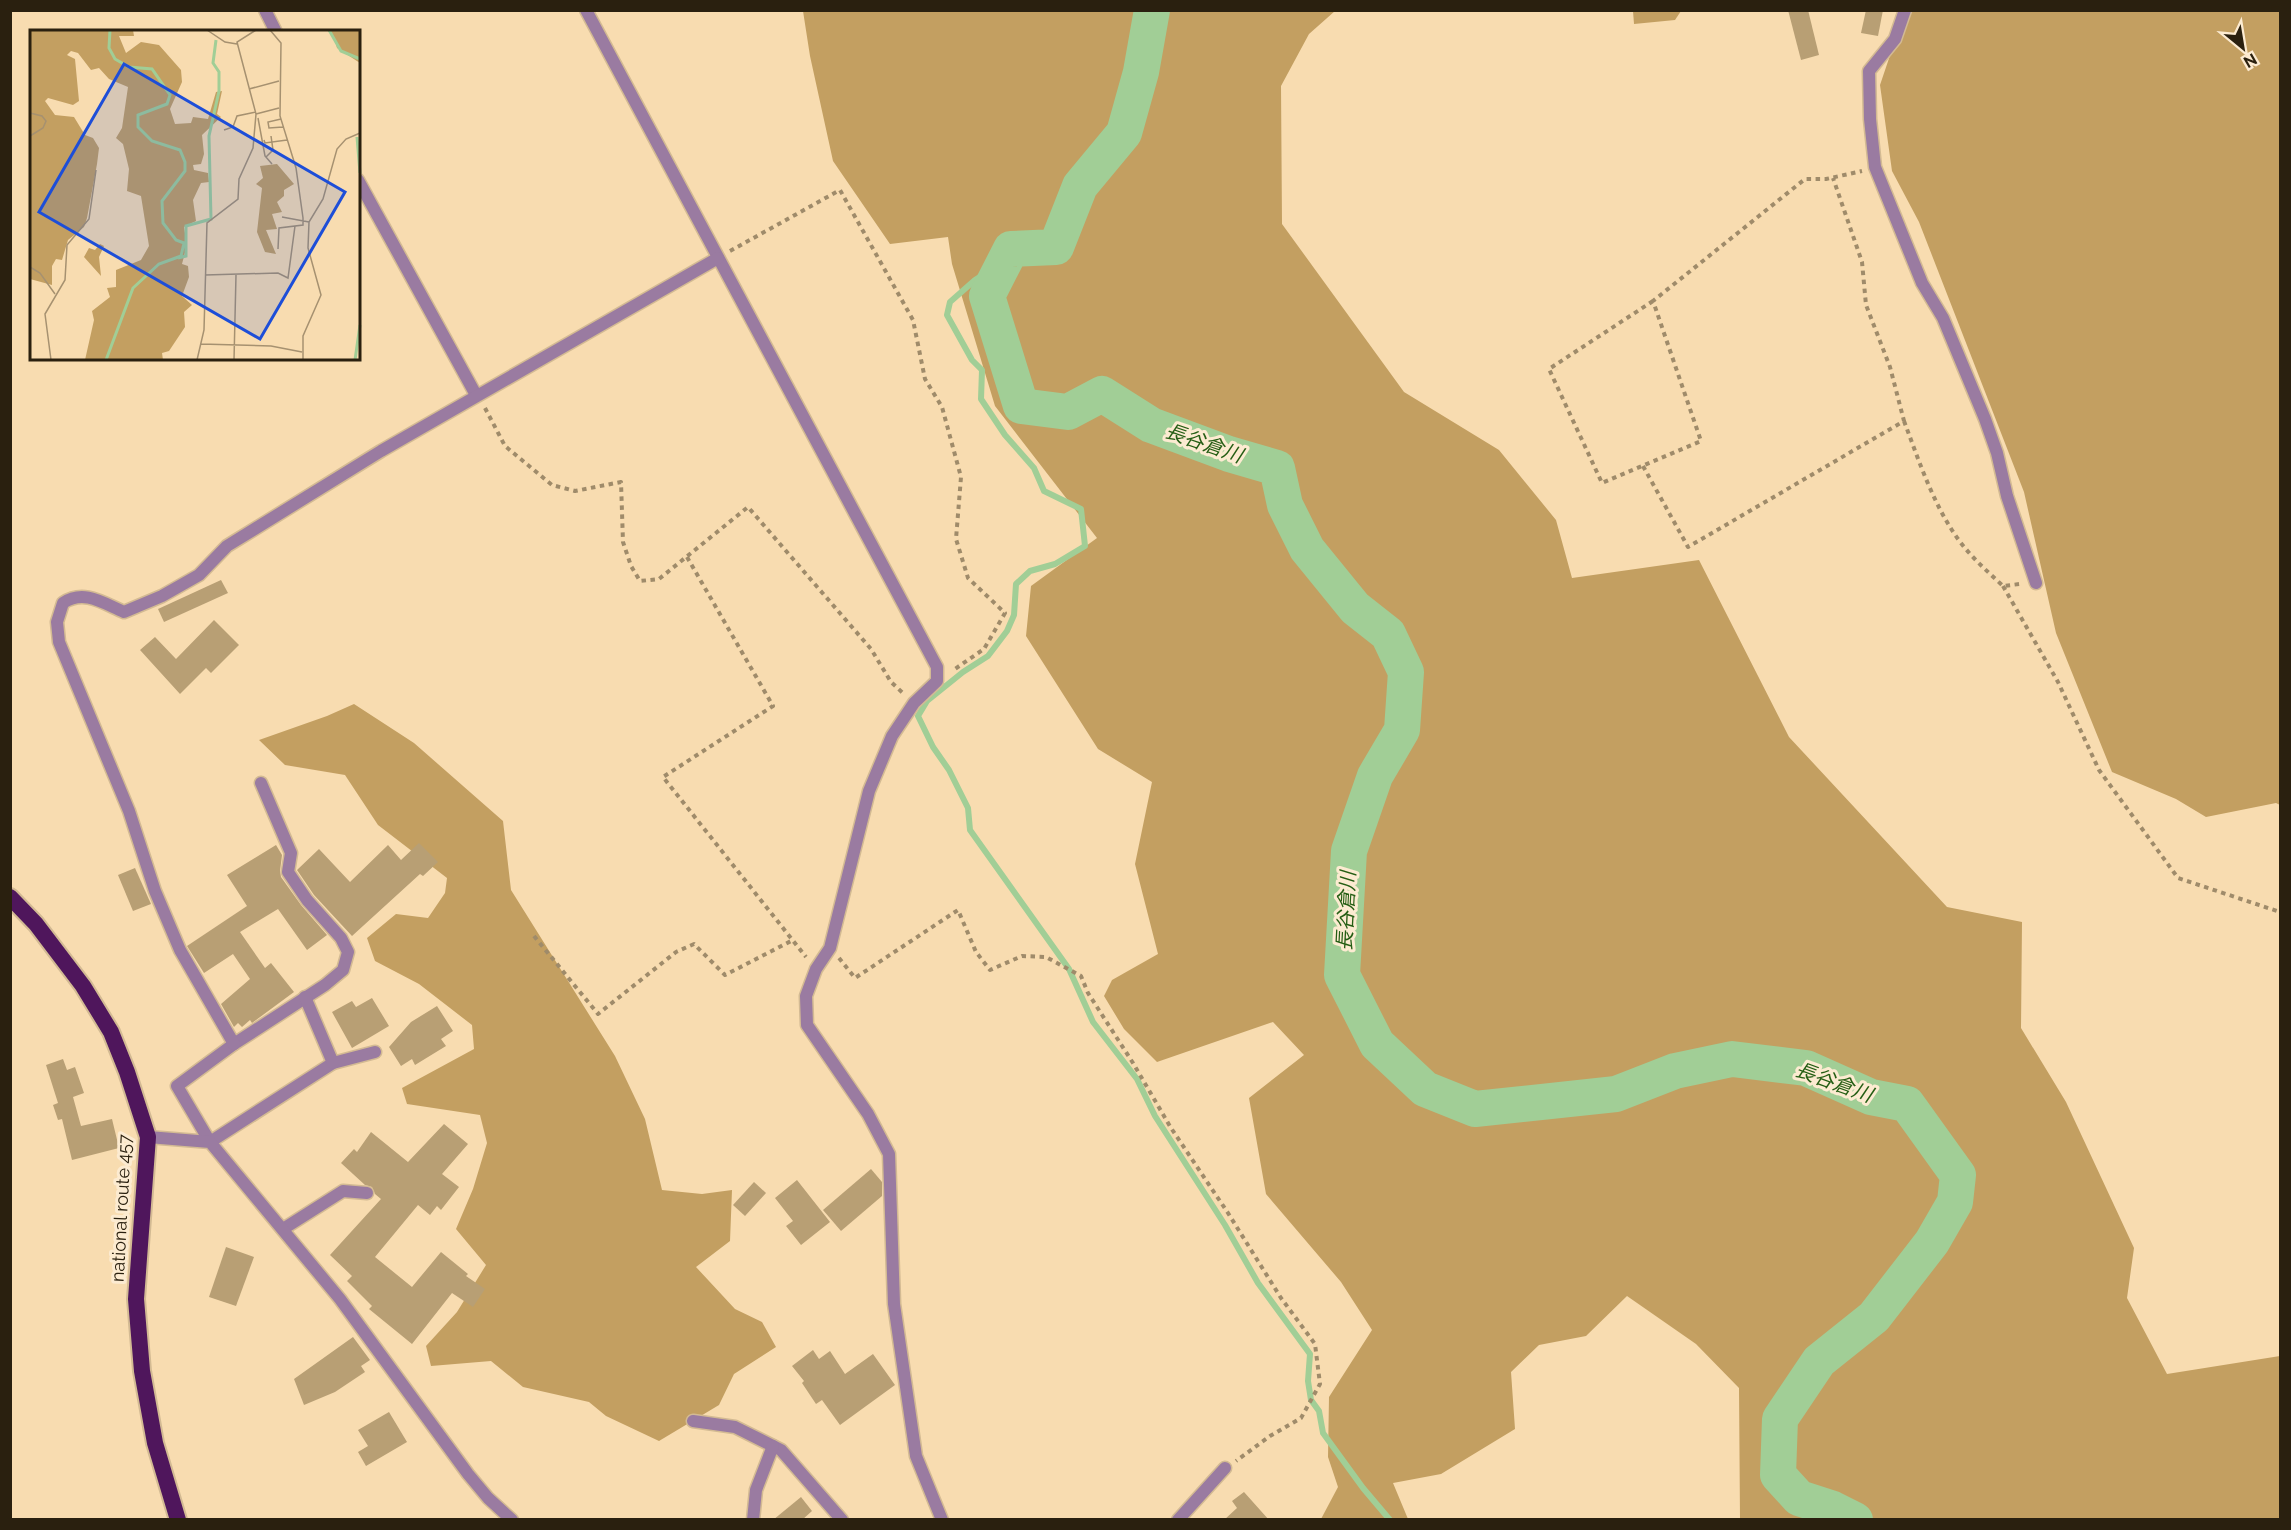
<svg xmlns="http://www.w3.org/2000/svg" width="2291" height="1530" font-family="Raleway,'Noto Sans JP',sans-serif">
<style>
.forest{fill:#c39f61}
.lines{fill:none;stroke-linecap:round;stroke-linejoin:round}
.stream{stroke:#a1ce96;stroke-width:6}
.river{stroke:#a1ce96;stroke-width:36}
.building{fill:#b89f74}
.minor-casing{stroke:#d3ba93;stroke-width:15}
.tertiary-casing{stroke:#d3ba93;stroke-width:15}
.trunk-casing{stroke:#d3ba93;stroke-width:20}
.path{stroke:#9f8b6a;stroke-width:4;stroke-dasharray:4.5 4.5;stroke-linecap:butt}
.minor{stroke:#9a7ba1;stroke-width:12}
.tertiary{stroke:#9a7ba1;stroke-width:12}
.trunk{stroke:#4f165c;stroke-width:16}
.labels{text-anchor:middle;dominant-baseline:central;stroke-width:6;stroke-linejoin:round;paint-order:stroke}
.street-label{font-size:18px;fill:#2a200f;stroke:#fcebd1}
.water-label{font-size:20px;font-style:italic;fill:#255e14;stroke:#fcebd1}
.inset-river{fill:none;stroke:#a1ce96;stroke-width:3}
.inset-road{fill:none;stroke:#a69170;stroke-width:1.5}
.view{fill:#1d4ed8;fill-opacity:0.15;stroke:#1d4ed8;stroke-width:3}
.inset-edge{fill:none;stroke:#2a200f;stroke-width:3}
</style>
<rect width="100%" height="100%" fill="#f8dcb0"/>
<!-- forest -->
<g class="forest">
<path d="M 803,11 L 1335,11 L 1309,34 L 1281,86 L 1282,224 L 1404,392 L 1499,450 L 1556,520 L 1572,578 L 1699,560 L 1789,737 L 1947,907 L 2022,922 L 2021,1028 L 2066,1102 L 2134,1248 L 2127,1298 L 2167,1374 L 2280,1356 L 2280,1519 L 1740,1519 L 1739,1388 L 1696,1344 L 1627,1296 L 1586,1336 L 1539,1345 L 1511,1372 L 1515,1429 L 1441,1474 L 1393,1483 L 1408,1519 L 1321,1519 L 1338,1487 L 1328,1457 L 1329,1397 L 1372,1330 L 1341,1282 L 1266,1194 L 1249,1098 L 1304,1055 L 1273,1022 L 1157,1062 L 1124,1029 L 1104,996 L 1112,980 L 1158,954 L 1135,864 L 1152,782 L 1098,749 L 1026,636 L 1031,586 L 1097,538 L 995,406 L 952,264 L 948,237 L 890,244 L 833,161 L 810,56 Z"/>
<path d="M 1633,11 L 1633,10 L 1681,11 L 1675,20 L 1634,24 Z"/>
<path d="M 1905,11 L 2280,11 L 2280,805 L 2276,803 L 2206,817 L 2176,799 L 2112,772 L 2056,633 L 2024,492 L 1919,222 L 1892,171 L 1880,85 Z"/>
<path d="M 354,704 L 414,743 L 503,821 L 511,890 L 615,1056 L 645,1119 L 662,1190 L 702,1194 L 732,1190 L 730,1241 L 696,1267 L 735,1309 L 762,1322 L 776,1347 L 734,1374 L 719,1405 L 659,1441 L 606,1416 L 589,1402 L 523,1387 L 491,1361 L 431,1366 L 426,1346 L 457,1312 L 486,1265 L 456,1229 L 473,1189 L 487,1143 L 480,1115 L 407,1104 L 402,1088 L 474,1049 L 472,1025 L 419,984 L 375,961 L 367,938 L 396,914 L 428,918 L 445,893 L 447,878 L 378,825 L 345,775 L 285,765 L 259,740 L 327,716 Z"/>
</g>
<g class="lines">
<!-- stream -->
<path class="stream" d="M 1005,261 L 975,280 L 950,302 L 947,315 L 972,360 L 982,370 L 981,399 L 1005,435 L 1034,468 L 1044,491 L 1081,509 L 1085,546 L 1055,564 L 1030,571 L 1016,584 L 1014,615 L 1007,631 L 988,656 L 963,672 L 927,701 L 918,716 L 933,747 L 949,770 L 968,808 L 970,830 L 1069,969 L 1093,1022 L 1137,1079 L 1155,1116 L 1225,1225 L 1258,1283 L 1310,1354 L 1308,1381 L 1311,1400 L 1319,1411 L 1323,1433 L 1363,1488 L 1390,1520"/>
<!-- river -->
<path class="river" d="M 1152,10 L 1141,72 L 1124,133 L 1080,186 L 1056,247 L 1011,249 L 987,296 L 1021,406 L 1068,412 L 1102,394 L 1151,425 L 1229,454 L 1277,468 L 1285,505 L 1307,549 L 1355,608 L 1388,634 L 1406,672 L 1402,730 L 1375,776 L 1349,851 L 1342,975 L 1377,1044 L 1425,1089 L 1475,1109 L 1616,1094 L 1675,1071 L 1732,1059 L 1806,1068 L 1871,1097 L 1907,1104 L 1958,1175 L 1955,1202 L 1932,1242 L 1874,1317 L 1819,1361 L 1780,1419 L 1778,1475 L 1799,1498 L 1833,1509 L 1855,1520"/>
</g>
<!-- building -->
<g class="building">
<path d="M 1788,10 L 1808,10 L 1819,55 L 1801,60 Z"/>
<path d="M 1866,10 L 1883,10 L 1878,36 L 1861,33 Z"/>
<path d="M 221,580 L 228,593 L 164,622 L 158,609 Z"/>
<path d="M 214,620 L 239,645 L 211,673 L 206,668 L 180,694 L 140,650 L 155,637 L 176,659 Z"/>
<path d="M 419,843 L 438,862 L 423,876 L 420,874 L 352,936 L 314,895 L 297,870 L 319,849 L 350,882 L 388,845 L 401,860 Z"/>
<path d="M 276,845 L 282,855 L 280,871 L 281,877 L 301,905 L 327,935 L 307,950 L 278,909 L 240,932 L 265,968 L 271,963 L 294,992 L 252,1023 L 250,1020 L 242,1027 L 238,1023 L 234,1027 L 221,1004 L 250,979 L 233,954 L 204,973 L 187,946 L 247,906 L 227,875 Z"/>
<path d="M 135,868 L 151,904 L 133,911 L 118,875 Z"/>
<path d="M 372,998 L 389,1026 L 352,1048 L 332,1012 L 352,1001 L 356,1007 Z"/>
<path d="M 437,1006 L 453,1031 L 441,1039 L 446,1046 L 415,1065 L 412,1059 L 401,1066 L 389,1047 L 411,1022 Z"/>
<path d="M 63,1059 L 67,1070 L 75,1067 L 84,1093 L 73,1097 L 81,1126 L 112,1119 L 119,1148 L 72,1160 L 62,1119 L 58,1120 L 53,1105 L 58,1103 L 46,1065 Z"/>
<path d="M 444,1124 L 468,1144 L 442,1174 L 459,1187 L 441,1210 L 437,1206 L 430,1215 L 418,1205 L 375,1257 L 412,1287 L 441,1252 L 468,1274 L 466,1276 L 485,1289 L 473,1307 L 452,1293 L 412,1344 L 369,1309 L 372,1306 L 347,1281 L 352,1276 L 330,1255 L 381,1199 L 375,1194 L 372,1187 L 365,1185 L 341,1163 L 354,1149 L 357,1152 L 371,1132 L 408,1162 Z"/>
<path d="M 871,1169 L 882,1182 L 882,1196 L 841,1231 L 823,1210 Z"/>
<path d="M 797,1180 L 830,1222 L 801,1245 L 786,1226 L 793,1221 L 775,1198 Z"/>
<path d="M 754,1182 L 766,1193 L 745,1216 L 733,1205 Z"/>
<path d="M 226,1247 L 254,1257 L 236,1306 L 209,1297 Z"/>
<path d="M 353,1337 L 370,1360 L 361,1366 L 365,1372 L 335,1392 L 304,1405 L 294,1379 Z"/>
<path d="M 813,1350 L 819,1359 L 830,1351 L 845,1374 L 873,1354 L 895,1385 L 840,1425 L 822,1400 L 816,1404 L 802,1383 L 804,1381 L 792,1366 Z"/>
<path d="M 389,1412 L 407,1442 L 366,1466 L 358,1452 L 368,1446 L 358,1430 Z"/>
<path d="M 1244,1492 L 1269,1520 L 1224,1520 L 1237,1508 L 1232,1501 Z"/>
<path d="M 801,1497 L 812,1511 L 802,1520 L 773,1520 Z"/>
</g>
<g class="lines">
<defs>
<g id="minor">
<path d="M 265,10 L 276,32"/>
<path d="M 586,10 L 937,667 L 937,681 L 914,703 L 892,736 L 869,791 L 830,948 L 816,969 L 806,996 L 807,1025 L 868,1114 L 889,1154 L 894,1304 L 916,1456 L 942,1520"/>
<path d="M 1905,10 L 1895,39 L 1869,71 L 1870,119 L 1875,167 L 1922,283 L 1943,318 L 1985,419 L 1997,453 L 2007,496 L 2036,583"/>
<path d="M 358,180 L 476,395"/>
<path d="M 261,783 L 291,853 L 288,872 L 307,900 L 341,938 L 348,952 L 343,970 L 325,985 L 234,1044 L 177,1086 L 210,1142 L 333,1063 L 375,1052"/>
<path d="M 305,997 L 333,1063"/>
<path d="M 234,1044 L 180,950 L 155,891 L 129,811 L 59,642 L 57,622 L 63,603 C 84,589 103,603 124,612 L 162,596 L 199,575 L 227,546 L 381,451 L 718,258"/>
<path d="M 283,1229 L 343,1191 L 367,1193"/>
<path d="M 693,1421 L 735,1427 L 781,1450 L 842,1520"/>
<path d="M 753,1520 L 756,1490 L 773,1446"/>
<path d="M 1178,1520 L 1225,1468"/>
</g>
<path id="tertiary" d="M 148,1137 L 210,1142 L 340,1299 L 468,1474 L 488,1498 L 512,1520"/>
<path id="trunk" d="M 10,897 L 36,924 L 83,986 L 111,1032 L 127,1072 L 148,1137 L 136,1299 L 142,1371 L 155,1443 L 178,1520"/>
</defs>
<!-- minor casing -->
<use href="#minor" class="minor-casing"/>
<!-- tertiary casing -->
<use href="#tertiary" class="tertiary-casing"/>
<!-- trunk casing -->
<use href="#trunk" class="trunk-casing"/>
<!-- path -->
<g class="path">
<path d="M 730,251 L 840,190 L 913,320 L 925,379 L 942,407 L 961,477 L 956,539 L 968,578 L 1005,613 L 984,649 L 952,671"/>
<path d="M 1653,301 L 1549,369 L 1602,483 L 1701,441 L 1653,301 L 1805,179 L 1826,179 L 1862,171"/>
<path d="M 485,408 L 505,446 L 552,485 L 575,491 L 621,482 L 623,542 L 631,566 L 640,581 L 659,579 L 748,507 L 871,649 L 891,682 L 904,694"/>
<path d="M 1904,421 C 1919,461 1933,504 1958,539 C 1971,557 1987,571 2003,586 L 2020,584"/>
<path d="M 1643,466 L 1688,547 L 1904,421 L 1890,367 L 1866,305 L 1862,262 L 1833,178"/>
<path d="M 687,557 L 773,706 L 663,777 L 806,957"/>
<path d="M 2003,586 L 2058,682 L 2099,770 L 2178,878 L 2280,912"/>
<path d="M 534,936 L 598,1014 L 676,952 L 694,944 L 725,975 L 793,940"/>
<path d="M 839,958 L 855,978 L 958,910 L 976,952 L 990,970 L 1022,956 L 1046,957 L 1081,976 L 1088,993 L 1133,1063 L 1171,1128 L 1228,1213 L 1281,1298 L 1315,1344 L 1320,1384 L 1301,1418 L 1270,1436 L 1236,1461"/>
</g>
<!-- minor -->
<use href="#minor" class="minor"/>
<!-- tertiary -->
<use href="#tertiary" class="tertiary"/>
<!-- trunk -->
<use href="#trunk" class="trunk"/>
</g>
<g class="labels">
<!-- street labels -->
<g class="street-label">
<text transform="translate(121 1208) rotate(-87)">national route 457</text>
</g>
<!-- water labels -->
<g class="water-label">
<text transform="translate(1204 443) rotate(19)">長谷倉川</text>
<text transform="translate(1346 911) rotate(-87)">長谷倉川</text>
<text transform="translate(1834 1082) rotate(20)">長谷倉川</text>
</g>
</g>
<!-- overview -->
<g transform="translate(30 30)">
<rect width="330" height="330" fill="#f8dcb0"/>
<path d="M 0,0 L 103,0 L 104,6 L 89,6 L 96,23 L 111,12 L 129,15 L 151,40 L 152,52 L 140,79 L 145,94 L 161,93 L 163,87 L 178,89 L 186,62 L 192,61 L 187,84 L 191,87 L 172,105 L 174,124 L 171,134 L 163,135 L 164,140 L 178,143 L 179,152 L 171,153 L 163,170 L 166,191 L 154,197 L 157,215 L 152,234 L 158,236 L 159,247 L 152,266 L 162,275 L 154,282 L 155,297 L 139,321 L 132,323 L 133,330 L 55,330 L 64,290 L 62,281 L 80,267 L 77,258 L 86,257 L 86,240 L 111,230 L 119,216 L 111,166 L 97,161 L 99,139 L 93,114 L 86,108 L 92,98 L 98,57 L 79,49 L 69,38 L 61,40 L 48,23 L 41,21 L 37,25 L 45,29 L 49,71 L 43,75 L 18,68 L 15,71 L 25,85 L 44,87 L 55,105 L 63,108 L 69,118 L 67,134 L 57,188 L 54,197 L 38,210 L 32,230 L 26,229 L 22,236 L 22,255 L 0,249 ZM 297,0 L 330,0 L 330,33 L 307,18 L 304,7 ZM 247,134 L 264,154 L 254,160 L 254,166 L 247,172 L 252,182 L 242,184 L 247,199 L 236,200 L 246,224 L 235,222 L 227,202 L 232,158 L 226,154 L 233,148 L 230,136 ZM 70,214 L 74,216 L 69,227 L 71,246 L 54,227 L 59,218 L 65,220 Z" fill="#c39f61"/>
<path class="inset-river" d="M 299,0 L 311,21 L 330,29M 327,107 L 330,143M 148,228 L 156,226 L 156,196 L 181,189 L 179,106 L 189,61 L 189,42 L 183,33 L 186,10M 76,330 L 103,258 L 129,234 L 151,226 L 154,213 L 146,210 L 133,193 L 132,171 L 155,141 L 155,132 L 150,120 L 122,111 L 108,97 L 108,85 L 137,74 L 140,65 L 122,39 L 99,37 L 85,29 L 79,18 L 80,0M 325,330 L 330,295"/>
<path class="inset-road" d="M 177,0 L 195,12 L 207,14M 240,0 L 251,13 L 250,86 L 266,138 L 273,188 L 273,195 L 249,198 L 248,219M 219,59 L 249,51M 0,83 L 12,86 L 16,91 L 13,98 L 0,106M 226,84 L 249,78M 228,88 L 235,126 L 242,134M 251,89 L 238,92 L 239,98 L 253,97M 194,100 L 203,97 L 207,86 L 226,82M 234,110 L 235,113 L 257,110M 236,127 L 243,120 L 241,106M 252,187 L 279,192M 0,237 L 10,243 L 25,264M 175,245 L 248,243 L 258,248 L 265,196M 171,314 L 241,316 L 272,322M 21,330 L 15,284 L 35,250 L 37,215 L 59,189 L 66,140M 167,330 L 174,300 L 177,193 L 208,169 L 209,149 L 223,118 L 226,84 L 207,12 L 226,0M 204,330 L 206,245M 273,330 L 273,306 L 291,265 L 278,218 L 279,192 L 293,169 L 307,119 L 316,109 L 330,103"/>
<path class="view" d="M 94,34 L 315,162 L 230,309 L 9,182 Z"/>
<rect width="330" height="330" class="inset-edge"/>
</g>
<!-- border -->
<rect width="2291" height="1530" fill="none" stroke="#2a200f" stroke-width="24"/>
<!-- north arrow -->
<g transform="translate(2243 48) rotate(150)" stroke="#fcebd1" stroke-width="4.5" paint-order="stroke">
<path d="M0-4.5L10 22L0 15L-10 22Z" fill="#2a200f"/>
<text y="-9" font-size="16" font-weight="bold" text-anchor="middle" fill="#2a200f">N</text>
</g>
</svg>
